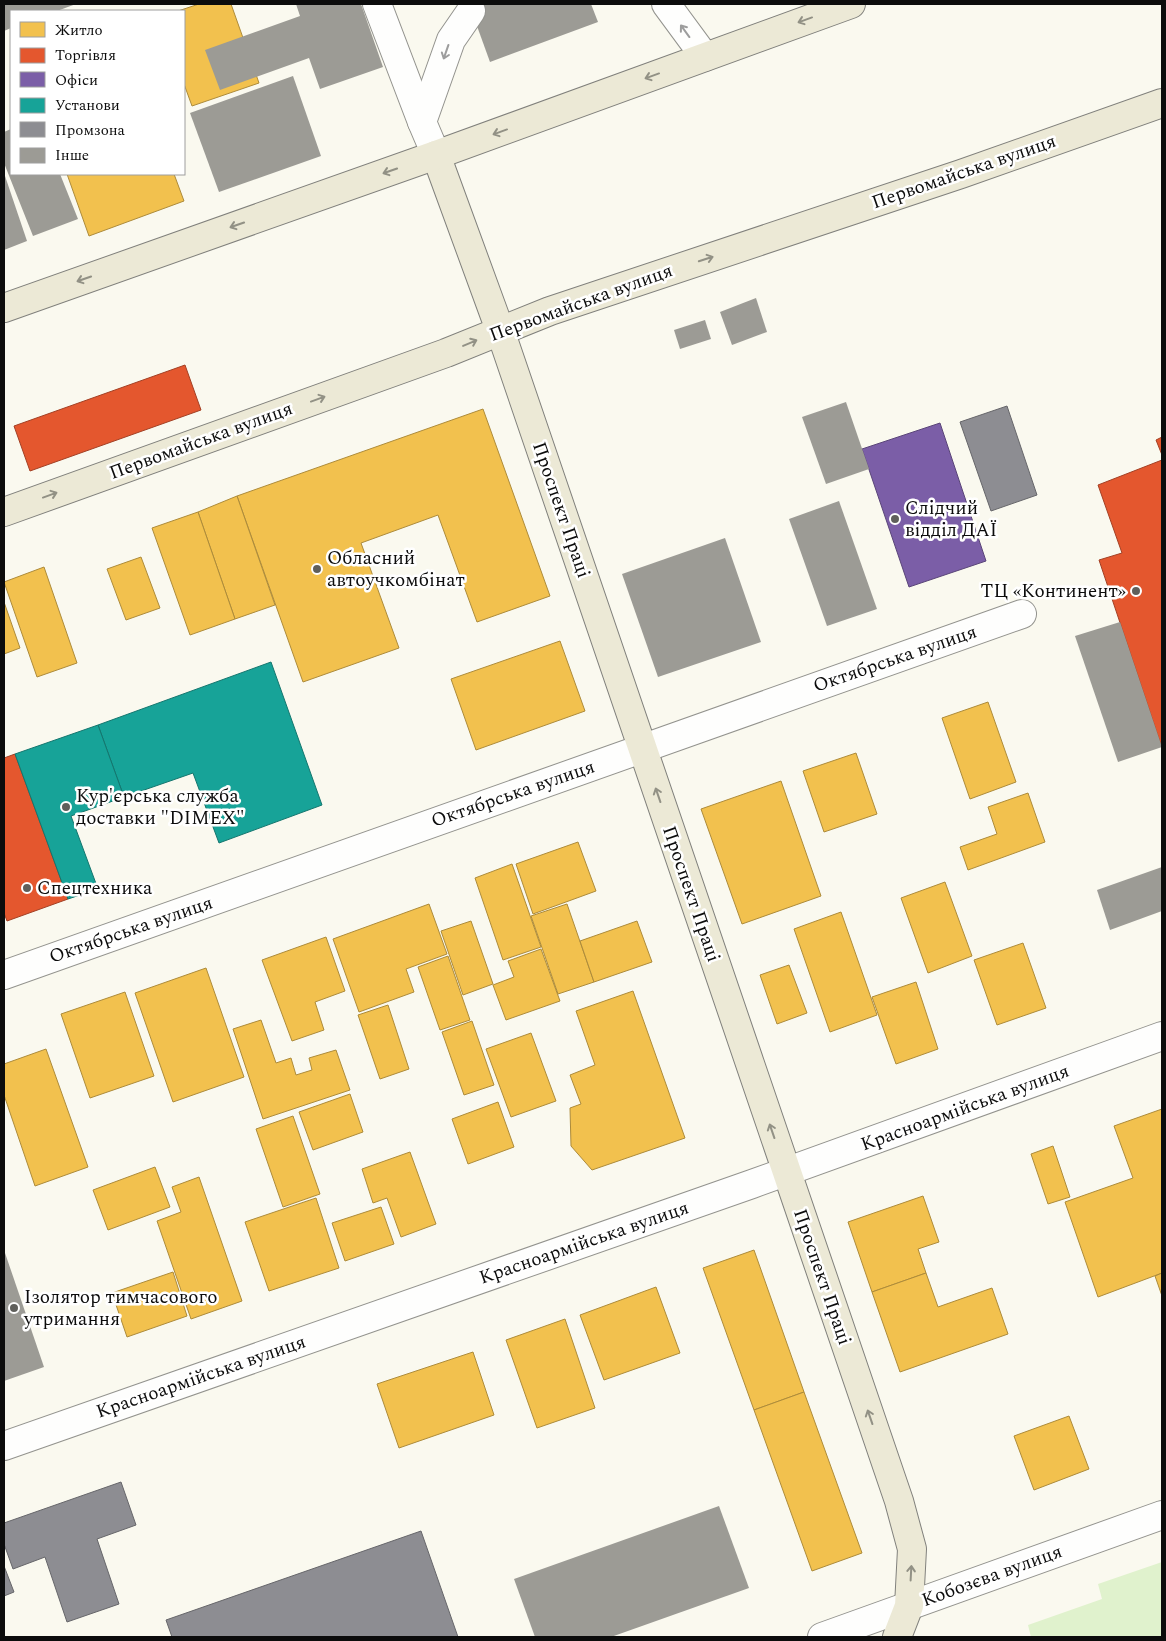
<svg xmlns="http://www.w3.org/2000/svg" width="1166" height="1641" font-family="Spectral,serif">
<style>
.green{fill:#e0f2cd}
.homes{fill:#f2c14e;stroke:#ad8b3a}
.shops{fill:#e4572e;stroke:#a34024}
.offices{fill:#7b5ea7;stroke:#5a4578}
.public{fill:#17a398;stroke:#14766e}
.industry{fill:#8d8d92;stroke:#66666a}
.building{fill:#9c9b95}
.lines{fill:none;stroke-linecap:round;stroke-linejoin:round}
.minor-casing{stroke:#93938e;stroke-width:30}
.major-casing{stroke:#80807c;stroke-width:30}
.minor{stroke:#fefefd;stroke-width:28}
.major{stroke:#ece9d6;stroke-width:28}
.oneway{stroke:#929185}
.oneway2{stroke:#9d9d9d}
.poi-dot{fill:#5f5f5b;stroke:#fff;stroke-width:2}
.labels{text-anchor:middle;dominant-baseline:central;stroke-width:5;stroke-linejoin:round;paint-order:stroke}
.street-label{font-size:19px;fill:#0c0c0c;stroke:#fff}
.poi-label{font-size:19px;fill:#0c0c0c;stroke:#fff;text-anchor:start}
</style>
<rect width="100%" height="100%" fill="#faf9ef"/>
<!-- green -->
<path class="green" d="M 1162,1562 L 1162,1637 L 1031,1637 L 1028,1625 L 1102,1599 L 1098,1584 Z"/>
<!-- homes -->
<g class="homes">
<path d="M 199,4 L 231,4 L 259,83 L 192,106 L 184,84 L 184,11 L 178,11 Z"/>
<path d="M 67,174 L 174,174 L 184,201 L 89,236 Z"/>
<path d="M 483,409 L 550,596 L 477,622 L 438,515 L 361,543 L 399,648 L 303,682 L 237,496 Z"/>
<path d="M 237,496 L 275,605 L 235,619 L 198,512 Z"/>
<path d="M 198,512 L 235,619 L 190,635 L 152,528 Z"/>
<path d="M 141,557 L 160,608 L 126,620 L 107,569 Z"/>
<path d="M 44,567 L 77,663 L 37,677 L 4,582 Z"/>
<path d="M 4,602 L 20,648 L 4,654 Z"/>
<path d="M 560,641 L 585,711 L 476,750 L 451,679 Z"/>
<path d="M 988,702 L 1016,782 L 970,799 L 942,718 Z"/>
<path d="M 856,753 L 877,814 L 824,832 L 803,771 Z"/>
<path d="M 781,781 L 821,896 L 742,924 L 701,809 Z"/>
<path d="M 1028,793 L 1045,842 L 968,870 L 960,847 L 997,834 L 988,807 Z"/>
<path d="M 578,842 L 596,891 L 533,914 L 516,864 Z"/>
<path d="M 512,864 L 541,947 L 503,960 L 475,878 Z"/>
<path d="M 945,882 L 972,956 L 928,973 L 901,898 Z"/>
<path d="M 429,904 L 447,954 L 406,969 L 414,992 L 359,1012 L 333,939 Z"/>
<path d="M 567,904 L 594,982 L 558,994 L 531,916 Z"/>
<path d="M 841,912 L 877,1015 L 830,1032 L 794,929 Z"/>
<path d="M 471,921 L 493,984 L 463,995 L 441,931 Z"/>
<path d="M 637,921 L 652,962 L 594,982 L 580,941 Z"/>
<path d="M 326,937 L 345,991 L 315,1002 L 324,1030 L 292,1041 L 262,960 Z"/>
<path d="M 1023,943 L 1046,1008 L 997,1025 L 974,960 Z"/>
<path d="M 541,949 L 560,1001 L 506,1020 L 493,985 L 514,977 L 508,961 Z"/>
<path d="M 448,956 L 470,1020 L 440,1030 L 418,967 Z"/>
<path d="M 789,965 L 807,1013 L 777,1024 L 760,975 Z"/>
<path d="M 206,968 L 244,1077 L 173,1102 L 135,993 Z"/>
<path d="M 916,982 L 938,1049 L 896,1064 L 872,997 Z"/>
<path d="M 633,991 L 685,1138 L 592,1170 L 571,1146 L 570,1108 L 581,1104 L 570,1075 L 595,1065 L 576,1011 Z"/>
<path d="M 125,992 L 154,1076 L 90,1098 L 61,1014 Z"/>
<path d="M 388,1005 L 409,1069 L 380,1079 L 358,1015 Z"/>
<path d="M 261,1020 L 276,1063 L 291,1058 L 296,1075 L 312,1070 L 309,1058 L 336,1050 L 350,1090 L 263,1119 L 233,1029 Z"/>
<path d="M 472,1021 L 494,1085 L 464,1095 L 442,1032 Z"/>
<path d="M 531,1033 L 556,1101 L 511,1117 L 486,1049 Z"/>
<path d="M 46,1049 L 88,1167 L 35,1186 L 4,1095 L 4,1064 Z"/>
<path d="M 350,1094 L 363,1132 L 313,1150 L 299,1112 Z"/>
<path d="M 498,1102 L 514,1147 L 468,1164 L 452,1119 Z"/>
<path d="M 1162,1109 L 1162,1273 L 1098,1297 L 1065,1202 L 1133,1178 L 1114,1126 Z"/>
<path d="M 293,1116 L 320,1194 L 283,1207 L 256,1129 Z"/>
<path d="M 1053,1146 L 1070,1197 L 1048,1204 L 1031,1154 Z"/>
<path d="M 410,1152 L 436,1224 L 401,1237 L 387,1198 L 373,1203 L 362,1169 Z"/>
<path d="M 155,1167 L 170,1207 L 108,1230 L 93,1190 Z"/>
<path d="M 199,1177 L 242,1301 L 191,1319 L 157,1221 L 181,1212 L 172,1187 Z"/>
<path d="M 923,1196 L 939,1242 L 918,1249 L 926,1273 L 872,1292 L 848,1222 Z"/>
<path d="M 316,1198 L 339,1268 L 269,1291 L 245,1222 Z"/>
<path d="M 381,1207 L 394,1244 L 345,1261 L 332,1223 Z"/>
<path d="M 754,1250 L 804,1392 L 754,1410 L 703,1268 Z"/>
<path d="M 173,1272 L 187,1316 L 127,1337 L 112,1293 Z"/>
<path d="M 926,1273 L 938,1307 L 992,1288 L 1008,1334 L 900,1372 L 872,1292 Z"/>
<path d="M 1162,1273 L 1162,1296 L 1155,1276 Z"/>
<path d="M 656,1287 L 680,1353 L 604,1380 L 580,1315 Z"/>
<path d="M 565,1319 L 595,1408 L 537,1428 L 506,1340 Z"/>
<path d="M 473,1352 L 494,1415 L 399,1448 L 377,1384 Z"/>
<path d="M 804,1392 L 862,1553 L 812,1571 L 754,1410 Z"/>
<path d="M 1069,1416 L 1089,1469 L 1034,1490 L 1014,1436 Z"/>
</g>
<!-- shops -->
<g class="shops">
<path d="M 185,365 L 201,410 L 30,471 L 14,426 Z"/>
<path d="M 1162,437 L 1162,455 L 1156,440 Z"/>
<path d="M 1162,460 L 1162,748 L 1099,560 L 1122,553 L 1098,485 Z"/>
<path d="M 15,754 L 68,899 L 7,921 L 4,913 L 4,758 Z"/>
</g>
<!-- offices -->
<path class="offices" d="M 940,423 L 986,561 L 909,587 L 862,449 Z"/>
<!-- public -->
<g class="public">
<path d="M 271,662 L 322,805 L 219,843 L 193,773 L 124,797 L 98,725 Z"/>
<path d="M 98,725 L 124,797 L 71,816 L 98,889 L 68,899 L 15,754 Z"/>
</g>
<!-- industry -->
<g class="industry">
<path d="M 1007,406 L 1037,495 L 991,511 L 960,422 Z"/>
<path d="M 121,1482 L 136,1525 L 97,1539 L 119,1604 L 67,1622 L 45,1557 L 13,1569 L 4,1544 L 4,1523 Z"/>
<path d="M 421,1531 L 458,1637 L 172,1637 L 166,1620 Z"/>
<path d="M 4,1566 L 14,1592 L 4,1596 Z"/>
</g>
<!-- building -->
<g class="building">
<path d="M 4,4 L 76,4 L 57,11 L 11,11 L 11,28 L 4,31 Z"/>
<path d="M 296,4 L 361,4 L 383,67 L 320,89 L 309,58 L 220,90 L 205,50 L 300,16 Z"/>
<path d="M 469,4 L 591,4 L 598,22 L 490,62 Z"/>
<path d="M 293,76 L 321,156 L 219,192 L 190,113 Z"/>
<path d="M 11,129 L 11,174 L 60,174 L 78,219 L 33,236 L 4,163 L 4,132 Z"/>
<path d="M 4,173 L 27,241 L 4,250 Z"/>
<path d="M 756,298 L 767,332 L 732,345 L 720,312 Z"/>
<path d="M 705,320 L 711,339 L 680,349 L 674,330 Z"/>
<path d="M 846,402 L 869,469 L 826,484 L 802,417 Z"/>
<path d="M 839,501 L 877,609 L 827,626 L 789,519 Z"/>
<path d="M 725,538 L 761,642 L 658,677 L 622,574 Z"/>
<path d="M 1120,622 L 1162,747 L 1118,762 L 1075,636 Z"/>
<path d="M 1162,867 L 1162,911 L 1110,930 L 1097,890 Z"/>
<path d="M 4,1250 L 44,1367 L 4,1381 Z"/>
<path d="M 719,1506 L 749,1588 L 611,1637 L 535,1637 L 514,1579 Z"/>
</g>
<g class="lines">
<defs>
<g id="minor">
<path d="M 377,4 L 422,122"/>
<path d="M 666,4 L 705,57"/>
<path d="M 436,155 L 422,122 L 451,40 L 471,11"/>
<path d="M 4,975 L 1022,614"/>
<path d="M 4,1446 L 752,1184 L 1162,1036"/>
<path d="M 822,1637 L 1162,1515"/>
</g>
<g id="major">
<path d="M 436,155 L 500,330 L 899,1501 L 912,1549 L 909,1606 L 897,1637"/>
<path d="M 4,308 L 436,155 L 851,4"/>
<path d="M 4,512 L 446,353 L 550,311 L 961,174 L 1162,103"/>
</g>
</defs>
<!-- minor casing -->
<use href="#minor" class="minor-casing"/>
<!-- major casing -->
<use href="#major" class="major-casing"/>
<!-- minor -->
<use href="#minor" class="minor"/>
<!-- major -->
<use href="#major" class="major"/>
</g>
<!-- one-way arrows -->
<defs><path id="oneway-shaft" d="M-6 0H5M1.5-3L5.5 0L1.5 3" fill="none" stroke-width="1.6" stroke-linecap="round" stroke-linejoin="round" transform="scale(1.25)"/></defs>
<g class="oneway">
<use href="#oneway-shaft" transform="translate(805 20) rotate(160)"/>
<use href="#oneway-shaft" transform="translate(652 76) rotate(160)"/>
<use href="#oneway-shaft" transform="translate(500 132) rotate(160)"/>
<use href="#oneway-shaft" transform="translate(390 171) rotate(161)"/>
<use href="#oneway-shaft" transform="translate(237 225) rotate(161)"/>
<use href="#oneway-shaft" transform="translate(706 259) rotate(-18)"/>
<use href="#oneway-shaft" transform="translate(84 279) rotate(161)"/>
<use href="#oneway-shaft" transform="translate(470 343) rotate(-23)"/>
<use href="#oneway-shaft" transform="translate(318 399) rotate(-20)"/>
<use href="#oneway-shaft" transform="translate(50 495) rotate(-20)"/>
<use href="#oneway-shaft" transform="translate(658 795) rotate(-109)"/>
<use href="#oneway-shaft" transform="translate(772 1131) rotate(-109)"/>
<use href="#oneway-shaft" transform="translate(870 1417) rotate(-109)"/>
<use href="#oneway-shaft" transform="translate(911 1573) rotate(-87)"/>
</g>
<g class="oneway2">
<use href="#oneway-shaft" transform="translate(685 31) rotate(-126)"/>
<use href="#oneway-shaft" transform="translate(446 52) rotate(109)"/>
</g>
<!-- markers -->
<g class="poi-dot">
<circle cx="895" cy="519" r="5"/>
<circle cx="317" cy="569" r="5"/>
<circle cx="1136" cy="591" r="5"/>
<circle cx="66" cy="807" r="5"/>
<circle cx="27" cy="888" r="5"/>
<circle cx="14" cy="1308" r="5"/>
</g>
<g class="labels">
<!-- street labels -->
<g class="street-label">
<text transform="translate(964 172) rotate(-19)">Первомайська вулиця</text>
<text transform="translate(581 303) rotate(-20)">Первомайська вулиця</text>
<text transform="translate(201 441) rotate(-20)">Первомайська вулиця</text>
<text transform="translate(561 510) rotate(71)">Проспект Праці</text>
<text transform="translate(895 659) rotate(-19)">Октябрська вулиця</text>
<text transform="translate(513 794) rotate(-19)">Октябрська вулиця</text>
<text transform="translate(691 894) rotate(71)">Проспект Праці</text>
<text transform="translate(131 930) rotate(-19)">Октябрська вулиця</text>
<text transform="translate(965 1108) rotate(-20)">Красноармійська вулиця</text>
<text transform="translate(584 1243) rotate(-19)">Красноармійська вулиця</text>
<text transform="translate(822 1277) rotate(71)">Проспект Праці</text>
<text transform="translate(201 1377) rotate(-19)">Красноармійська вулиця</text>
<text transform="translate(992 1576) rotate(-20)">Кобозєва вулиця</text>
</g>
<!-- poi labels -->
<g class="poi-label">
<text x="905" y="508">Слідчий<tspan x="905" dy="22">відділ ДАЇ</tspan></text>
<text x="327" y="558">Обласний<tspan x="327" dy="22">автоучкомбінат</tspan></text>
<text x="1126" y="591" text-anchor="end">ТЦ «Континент»</text>
<text x="76" y="796">Кур'єрська служба<tspan x="76" dy="22">доставки "DIMEX"</tspan></text>
<text x="37" y="888">Спецтехника</text>
<text x="24" y="1297">Ізолятор тимчасового<tspan x="24" dy="22">утримання</tspan></text>
</g>
</g>
<!-- border -->
<rect width="1166" height="1641" fill="none" stroke="#0c0c0c" stroke-width="10"/>
<!-- legend -->
<rect x="10" y="10" width="175" height="165" fill="#ffffff" stroke="#9e9e9e"/>
<rect x="20" y="22" width="25" height="15" fill="#f2c14e" stroke="#9e9e9e"/>
<text x="55" y="35" font-size="15" fill="#0c0c0c">Житло</text>
<rect x="20" y="48" width="25" height="15" fill="#e4572e" stroke="#9e9e9e"/>
<text x="55" y="60" font-size="15" fill="#0c0c0c">Торгівля</text>
<rect x="20" y="72" width="25" height="15" fill="#7b5ea7" stroke="#9e9e9e"/>
<text x="55" y="85" font-size="15" fill="#0c0c0c">Офіси</text>
<rect x="20" y="98" width="25" height="15" fill="#17a398" stroke="#9e9e9e"/>
<text x="55" y="110" font-size="15" fill="#0c0c0c">Установи</text>
<rect x="20" y="122" width="25" height="15" fill="#8d8d92" stroke="#9e9e9e"/>
<text x="55" y="135" font-size="15" fill="#0c0c0c">Промзона</text>
<rect x="20" y="148" width="25" height="15" fill="#9c9b95" stroke="#9e9e9e"/>
<text x="55" y="160" font-size="15" fill="#0c0c0c">Інше</text>
</svg>
